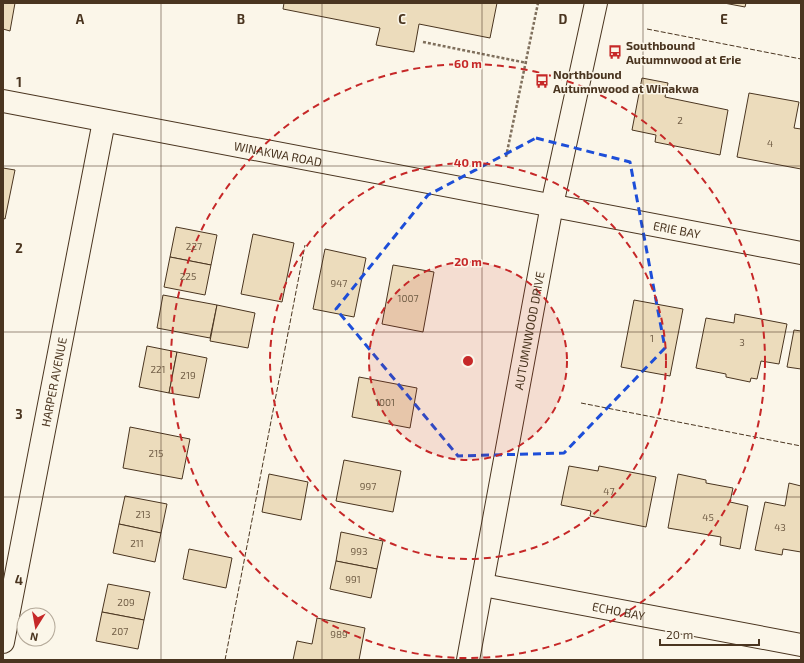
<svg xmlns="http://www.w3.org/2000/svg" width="804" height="663" font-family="'Exo 2',sans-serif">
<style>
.building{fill:#ecdcbc;stroke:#4a3520}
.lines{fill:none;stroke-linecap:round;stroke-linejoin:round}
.minor-casing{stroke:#4a3520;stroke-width:24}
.path{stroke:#7f6f5c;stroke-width:2.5;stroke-dasharray:3 2;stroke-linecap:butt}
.minor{stroke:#fbf6e9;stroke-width:22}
.fence{stroke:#4a3520;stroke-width:1;stroke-dasharray:5 2;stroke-linecap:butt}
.marked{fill:none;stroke:#1d4ed8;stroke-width:3;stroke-dasharray:8 5;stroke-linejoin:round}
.grid{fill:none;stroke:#4a3520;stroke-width:1;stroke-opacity:0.55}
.ring{fill:none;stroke:#c62828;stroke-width:2;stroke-dasharray:7 5}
.labels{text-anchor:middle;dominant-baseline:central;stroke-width:3;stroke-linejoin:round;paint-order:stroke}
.number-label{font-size:10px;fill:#725f47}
.poi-label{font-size:12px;font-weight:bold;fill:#4a3520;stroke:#fbf6e9;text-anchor:start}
.street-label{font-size:12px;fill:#4a3520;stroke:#fbf6e9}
.grid-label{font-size:13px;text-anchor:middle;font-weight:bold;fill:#4a3520;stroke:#fbf6e9;stroke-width:3;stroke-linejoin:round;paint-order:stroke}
.centre{fill:#c62828;stroke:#fbf6e9;stroke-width:2}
.ring-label{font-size:12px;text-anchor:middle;font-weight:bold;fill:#c62828;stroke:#fbf6e9;stroke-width:3;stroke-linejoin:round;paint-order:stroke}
</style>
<rect width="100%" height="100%" fill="#fbf6e9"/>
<!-- building -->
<g class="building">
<path d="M 3,3 L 15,3 L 10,31 L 3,29 Z"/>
<path d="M 284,3 L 497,3 L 490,38 L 419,24 L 414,52 L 376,45 L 380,28 L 283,9 Z"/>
<path d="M 724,3 L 746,3 L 745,7 Z"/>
<path d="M 642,78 L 668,83 L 665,97 L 728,110 L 720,155 L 655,142 L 656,135 L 632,130 Z"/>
<path d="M 749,93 L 799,102 L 794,128 L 801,129 L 801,169 L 737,157 Z"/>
<path d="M 3,168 L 15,170 L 5,219 L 3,218 Z"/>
<path d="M 176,227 L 217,235 L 211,265 L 170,257 Z"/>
<path d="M 253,234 L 294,243 L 282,302 L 241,294 Z"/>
<path d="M 325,249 L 366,258 L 354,317 L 313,309 Z"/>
<path d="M 170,257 L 211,265 L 205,295 L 164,287 Z"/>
<path d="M 393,265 L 434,272 L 423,332 L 382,324 Z"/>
<path d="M 163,295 L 217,305 L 210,338 L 157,328 Z"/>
<path d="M 634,300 L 683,309 L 670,376 L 621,367 Z"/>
<path d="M 217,305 L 255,313 L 248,348 L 210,341 Z"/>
<path d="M 735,314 L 787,324 L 779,364 L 761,361 L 757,379 L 751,378 L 750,382 L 726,377 L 726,374 L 696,368 L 706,318 L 734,323 Z"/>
<path d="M 794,330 L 801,331 L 801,369 L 787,367 Z"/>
<path d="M 147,346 L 177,352 L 169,393 L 139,387 Z"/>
<path d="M 177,352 L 207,358 L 199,398 L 169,393 Z"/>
<path d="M 359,377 L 417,388 L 410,428 L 352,417 Z"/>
<path d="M 130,427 L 190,439 L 182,479 L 123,468 Z"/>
<path d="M 344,460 L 401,471 L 393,512 L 336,501 Z"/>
<path d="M 569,466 L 598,471 L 599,466 L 656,477 L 646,527 L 590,516 L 591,511 L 561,505 Z"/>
<path d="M 269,474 L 308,482 L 301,520 L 262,512 Z"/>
<path d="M 678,474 L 706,480 L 706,483 L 733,488 L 730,502 L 748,506 L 740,549 L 720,545 L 721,537 L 668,528 Z"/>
<path d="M 789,483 L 801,486 L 801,552 L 783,549 L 782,555 L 755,550 L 765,502 L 785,506 Z"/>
<path d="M 125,496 L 167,504 L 161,533 L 119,524 Z"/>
<path d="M 119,524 L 161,533 L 155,562 L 113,553 Z"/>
<path d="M 341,532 L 383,541 L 377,569 L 336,561 Z"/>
<path d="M 189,549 L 232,558 L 226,588 L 183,579 Z"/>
<path d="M 336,561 L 377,569 L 371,598 L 330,589 Z"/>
<path d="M 108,584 L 150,592 L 144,620 L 102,612 Z"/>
<path d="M 102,612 L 144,620 L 138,649 L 96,641 Z"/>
<path d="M 317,618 L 365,628 L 359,660 L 293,660 L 297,641 L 312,644 Z"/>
</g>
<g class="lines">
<defs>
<g id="minor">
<path id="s1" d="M 3,101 L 801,253"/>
<path id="s2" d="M 483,585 L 801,645"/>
<path id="s3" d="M 3,642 L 104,121"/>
<path id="s4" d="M 468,660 L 552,205 L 596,3"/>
</g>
</defs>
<!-- minor casing -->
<use href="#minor" class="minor-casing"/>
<!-- path -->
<g class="path">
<path d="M 423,42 L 527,63"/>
<path d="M 506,157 L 538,3"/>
</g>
<!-- minor -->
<use href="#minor" class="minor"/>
<!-- fence -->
<g class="fence">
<path d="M 647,29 L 801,59"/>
<path d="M 581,403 L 801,446"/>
<path d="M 225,660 L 305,245"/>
</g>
</g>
<!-- marked area -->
<path class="marked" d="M 536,138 L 630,162 L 665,348 L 564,453 L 458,456 L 336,309 L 428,195 Z"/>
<!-- grid -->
<path class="grid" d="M 161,3 L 161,660M 322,3 L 322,660M 482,3 L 482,660M 643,3 L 643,660M 3,166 L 801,166M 3,332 L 801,332M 3,497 L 801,497"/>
<!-- distance rings -->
<circle cx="468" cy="361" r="99" fill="#c62828" fill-opacity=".12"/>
<g class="ring">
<circle cx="468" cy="361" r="99"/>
<circle cx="468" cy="361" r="198"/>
<circle cx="468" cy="361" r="297"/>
</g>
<!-- icons -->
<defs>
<symbol id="bus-bare" viewBox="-9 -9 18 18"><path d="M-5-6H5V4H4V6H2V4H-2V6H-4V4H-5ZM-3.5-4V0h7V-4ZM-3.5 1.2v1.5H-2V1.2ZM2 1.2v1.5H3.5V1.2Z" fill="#c62828" stroke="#fbf6e9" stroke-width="2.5" paint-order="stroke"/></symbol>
</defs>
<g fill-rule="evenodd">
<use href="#bus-bare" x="605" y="42" width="20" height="20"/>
<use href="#bus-bare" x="532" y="71" width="20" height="20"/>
</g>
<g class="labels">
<!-- number labels -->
<g class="number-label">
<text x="680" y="120">2</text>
<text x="770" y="143">4</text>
<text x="194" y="246">227</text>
<text x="188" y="276">225</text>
<text x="339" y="283">947</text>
<text x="408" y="298">1007</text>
<text x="652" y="338">1</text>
<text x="742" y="342">3</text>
<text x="158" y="369">221</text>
<text x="188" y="375">219</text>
<text x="385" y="402">1001</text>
<text x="156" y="453">215</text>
<text x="368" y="486">997</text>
<text x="609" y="491">47</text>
<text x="143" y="514">213</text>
<text x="708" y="517">45</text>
<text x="780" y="527">43</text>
<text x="137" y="543">211</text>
<text x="359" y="551">993</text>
<text x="353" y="579">991</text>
<text x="126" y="602">209</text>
<text x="120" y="631">207</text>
<text x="339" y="634">989</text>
</g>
<!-- poi labels -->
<g class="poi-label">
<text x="626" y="45">Southbound<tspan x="626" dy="14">Autumnwood at Erie</tspan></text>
<text x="553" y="74">Northbound<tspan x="553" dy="14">Autumnwood at Winakwa</tspan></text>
</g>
<!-- street labels -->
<g class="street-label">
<text stroke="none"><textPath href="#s1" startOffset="280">WINAKWA ROAD</textPath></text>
<text stroke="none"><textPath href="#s1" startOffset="686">ERIE BAY</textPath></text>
<text stroke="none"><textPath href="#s4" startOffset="335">AUTUMNWOOD DRIVE</textPath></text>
<text stroke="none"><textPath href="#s3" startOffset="265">HARPER AVENUE</textPath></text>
<text stroke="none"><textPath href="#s2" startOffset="138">ECHO BAY</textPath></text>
</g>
</g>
<g class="grid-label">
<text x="80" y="24">A</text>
<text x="241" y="24">B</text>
<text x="402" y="24">C</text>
<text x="563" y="24">D</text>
<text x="724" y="24">E</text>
<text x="19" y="87">1</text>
<text x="19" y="253">2</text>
<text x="19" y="419">3</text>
<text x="19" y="585">4</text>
</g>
<circle cx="468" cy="361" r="6" class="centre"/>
<g class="ring-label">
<text x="468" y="68">60 m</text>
<text x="468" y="167">40 m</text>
<text x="468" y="266">20 m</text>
</g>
<!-- border -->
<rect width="804" height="663" fill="none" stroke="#4a3520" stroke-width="8"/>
<!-- north arrow -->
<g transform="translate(36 627) rotate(191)"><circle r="19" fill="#fbf6e9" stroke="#b4a999"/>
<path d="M0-3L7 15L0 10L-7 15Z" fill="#c62828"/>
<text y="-6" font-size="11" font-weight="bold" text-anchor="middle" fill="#4a3520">N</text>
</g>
<!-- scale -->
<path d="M660 639v6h99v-6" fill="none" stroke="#4a3520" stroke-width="2"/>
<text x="666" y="639" font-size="12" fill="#4a3520" stroke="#fbf6e9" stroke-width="3" paint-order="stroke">20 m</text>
</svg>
